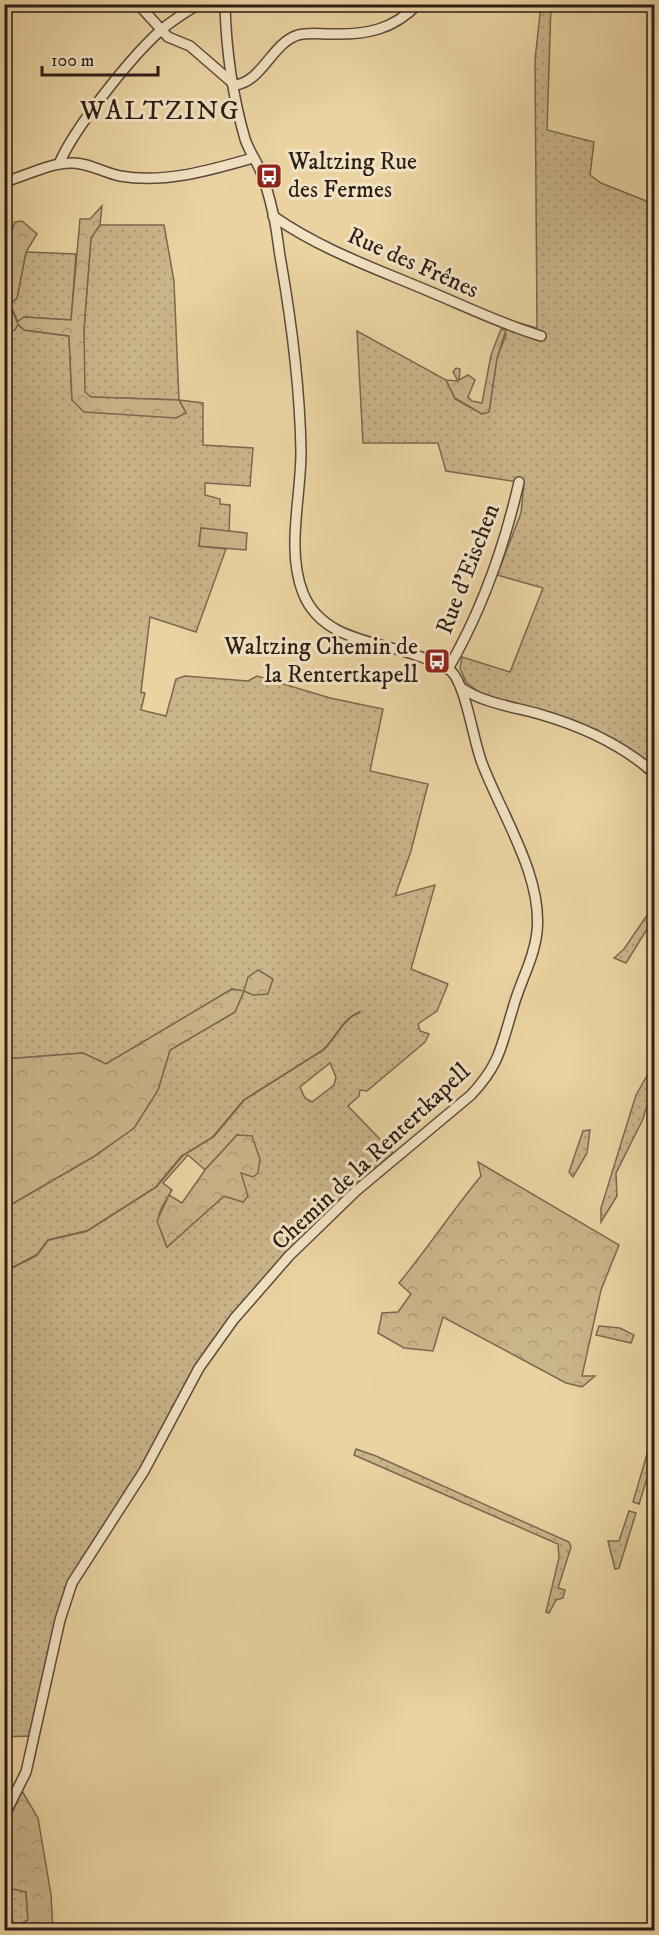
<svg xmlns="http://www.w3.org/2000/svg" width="659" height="1935" font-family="'IM FELL DW Pica',serif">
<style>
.grass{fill:url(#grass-dots);stroke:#7b6851;stroke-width:1.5;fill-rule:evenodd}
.forest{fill:url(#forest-crowns);stroke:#7b6851;stroke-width:1.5}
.park{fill:#cab48a;stroke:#7b6851;stroke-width:1.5}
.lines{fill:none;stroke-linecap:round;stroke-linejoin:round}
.stream{stroke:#77654e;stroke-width:2}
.minor-casing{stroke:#5c4a3a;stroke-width:12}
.minor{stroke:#f1e2c2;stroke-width:9}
.labels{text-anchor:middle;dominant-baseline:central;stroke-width:6;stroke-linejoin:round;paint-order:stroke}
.poi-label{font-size:24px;fill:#2c1d18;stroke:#f1e2c2;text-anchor:start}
.street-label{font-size:24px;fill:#2c1d18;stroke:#f1e2c2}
.quarter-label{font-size:27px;letter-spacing:1.5px;fill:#2c1d18;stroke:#f1e2c2}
</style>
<defs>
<pattern id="grass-dots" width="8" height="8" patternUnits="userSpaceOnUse" patternTransform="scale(1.5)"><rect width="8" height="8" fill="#cab48a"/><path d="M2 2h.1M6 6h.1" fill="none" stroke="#ae9a76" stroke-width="1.8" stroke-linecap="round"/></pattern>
<pattern id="forest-crowns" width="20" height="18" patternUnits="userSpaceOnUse" patternTransform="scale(1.5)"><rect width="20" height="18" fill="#cab48a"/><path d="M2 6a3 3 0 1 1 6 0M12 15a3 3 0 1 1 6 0" fill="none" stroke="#ae9a76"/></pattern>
</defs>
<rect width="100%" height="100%" fill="#ead3a1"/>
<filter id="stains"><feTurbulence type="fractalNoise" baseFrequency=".00333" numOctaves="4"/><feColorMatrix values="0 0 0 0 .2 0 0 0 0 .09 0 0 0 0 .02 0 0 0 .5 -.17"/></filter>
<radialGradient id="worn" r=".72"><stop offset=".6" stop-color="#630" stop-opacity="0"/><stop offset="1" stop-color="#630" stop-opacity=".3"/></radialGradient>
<!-- grass -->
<g class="grass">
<path d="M 541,5 L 551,5 L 547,130 L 594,142 L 590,175 L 601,183 L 654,204 L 654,781 L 631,760 L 599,741 L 576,730 L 541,719 L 534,710 L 480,693 L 466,682 L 460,668 L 462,657 L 510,672 L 543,588 L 497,575 L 521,513 L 524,483 L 446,471 L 438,443 L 363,443 L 357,331 L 446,380 L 455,399 L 482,414 L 489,412 L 497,358 L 506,335 L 502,318 L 537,328 L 535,60 Z"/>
<path d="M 100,225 L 164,225 L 174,281 L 179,400 L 203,403 L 203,445 L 253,448 L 250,486 L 205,483 L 205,495 L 220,499 L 220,504 L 230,505 L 229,532 L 201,528 L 199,546 L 226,549 L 196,632 L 150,617 L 141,692 L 145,693 L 141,710 L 166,716 L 176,679 L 185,676 L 248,681 L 257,676 L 330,698 L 383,709 L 370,771 L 428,784 L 411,851 L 395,896 L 435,885 L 411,969 L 448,984 L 437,1011 L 418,1024 L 420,1031 L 429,1034 L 425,1042 L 367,1091 L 360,1090 L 359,1096 L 348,1106 L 393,1153 C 307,1223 230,1310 172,1407 L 179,1413 L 76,1583 L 55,1655 L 34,1760 L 5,1828 L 5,1808 L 28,1758 L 29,1736 L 4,1737 L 5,1208 L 93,1157 L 134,1128 L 158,1090 L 170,1050 L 235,1012 L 244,991 L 232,989 L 106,1064 L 83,1053 L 5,1059 L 5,332 L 17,324 L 24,330 L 69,336 L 72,400 L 186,413 L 179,400 L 91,397 L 84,393 L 84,329 L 91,237 ZM 330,1063 L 336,1077 L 334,1085 L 312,1102 L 305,1098 L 300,1087 ZM 237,1135 L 243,1202 L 224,1196 L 167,1247 C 155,1216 155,1218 172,1190 L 163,1183 L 188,1155 L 205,1170 Z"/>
<path d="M 26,252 L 76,254 L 71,320 L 24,317 L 18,322 L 10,304 L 17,298 Z"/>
<path d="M 654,905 L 654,918 L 626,963 L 614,958 L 624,949 Z"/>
<path d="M 648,1074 L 654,1076 L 654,1082 L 643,1119 L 616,1173 L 617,1196 L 601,1222 L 601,1208 L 636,1095 Z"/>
<path d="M 590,1130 L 587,1153 L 573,1177 L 569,1172 L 583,1131 Z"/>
<path d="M 599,1326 L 620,1328 L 634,1335 L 631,1343 L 596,1335 Z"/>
<path d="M 654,1430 L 654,1456 L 639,1504 L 633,1502 Z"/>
<path d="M 356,1449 L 376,1456 L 569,1542 L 571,1547 L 558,1588 L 565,1590 L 563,1598 L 556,1600 L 549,1613 L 546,1612 L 559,1558 L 558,1544 L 354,1455 Z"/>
<path d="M 629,1511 L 636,1513 L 619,1568 L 615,1569 L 608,1541 L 619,1541 Z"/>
<path d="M 4,1887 L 26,1892 L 28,1920 L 16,1927 L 5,1910 Z"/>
</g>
<!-- forest -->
<g class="forest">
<path d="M 102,206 L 100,225 L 91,238 L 84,329 L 85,392 L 91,397 L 179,400 L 186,413 L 176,418 L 84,412 L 72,400 L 69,336 L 24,330 L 18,324 L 15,330 L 5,332 L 11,251 L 8,245 L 5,245 L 5,232 L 11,232 L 15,222 L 22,221 L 37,234 L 26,252 L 17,298 L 10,304 L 17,322 L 24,317 L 71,320 L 80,219 L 90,219 Z"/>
<path d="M 501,329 L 506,330 L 497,358 L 489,412 L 482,414 L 455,398 L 446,380 L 458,381 L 453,372 L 456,368 L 460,369 L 459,380 L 468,375 L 475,380 L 468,397 L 472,401 L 482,403 L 491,355 Z"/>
<path d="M 258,970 L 273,979 L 268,994 L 253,995 L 244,991 L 235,1012 L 170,1050 L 158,1090 L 134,1128 L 93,1157 L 5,1208 L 5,1059 L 83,1053 L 106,1064 L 232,989 L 244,991 L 248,977 Z"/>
<path d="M 237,1135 L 252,1136 L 260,1159 L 258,1173 L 253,1177 L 241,1173 L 248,1196 L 243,1202 L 224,1196 L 167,1247 L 157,1221 L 169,1195 L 182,1203 L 205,1170 Z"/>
<path d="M 478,1162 L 619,1245 L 601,1290 L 582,1376 L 595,1376 L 582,1387 L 566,1383 L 443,1317 L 433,1351 L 404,1348 L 378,1333 L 382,1313 L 398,1312 L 411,1294 L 399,1283 C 428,1248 452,1211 481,1176 Z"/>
<path d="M 22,1791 L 38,1818 L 51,1895 L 53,1930 L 5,1930 L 5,1910 L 16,1927 L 28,1920 L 26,1892 L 5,1887 L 5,1828 Z"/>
</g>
<!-- park -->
<path class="park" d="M 201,528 L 247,533 L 246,550 L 199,546 Z"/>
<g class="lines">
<!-- stream -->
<path class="stream" d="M 4,1272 L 37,1255 L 48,1240 L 87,1231 L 156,1187 L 182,1156 L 213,1137 L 244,1100 L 323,1050 C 337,1037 342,1019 360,1012"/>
<defs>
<g id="minor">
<path d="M 138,4 L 168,37 L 190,46 L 235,85"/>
<path d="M 235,85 C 262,82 272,43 298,35 C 309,32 320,34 331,34 C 366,35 393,30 418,4"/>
<path d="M 59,164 C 74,128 131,57 160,31 C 171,21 186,12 199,4"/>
<path d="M 4,182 C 26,176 49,163 71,163 C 87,162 104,173 120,176 C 164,184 211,170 253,158"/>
<path d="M 273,216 C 320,249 374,268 426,290 C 465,306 501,324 541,336"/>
<path d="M 448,669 C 482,610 504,548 519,482"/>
<path d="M 463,689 C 484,703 514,707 539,714 C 581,726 621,744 654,773"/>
<path d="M 4,1816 L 26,1772 L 60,1620 L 72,1583 L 144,1471 L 199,1368 L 234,1319 L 289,1256 L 356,1191 L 471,1095 C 500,1064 501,1047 513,1008 C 520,982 534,959 537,932 C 543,876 501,814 482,763 C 473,740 466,685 451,671 C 445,666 436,663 429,660 C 386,641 323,644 303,593 C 286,550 301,498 301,452 C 300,388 292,325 281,262 C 278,246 277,229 273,213 C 270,200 266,185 261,172 C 256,160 249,151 245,139 C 233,97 226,48 225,4"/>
</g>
</defs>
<!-- minor casing -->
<use href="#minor" class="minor-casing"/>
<!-- minor -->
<use href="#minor" class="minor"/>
</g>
<!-- icons -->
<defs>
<symbol id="bus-square" viewBox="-11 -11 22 22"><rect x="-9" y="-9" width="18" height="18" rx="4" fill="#8f2418" stroke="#f1e2c2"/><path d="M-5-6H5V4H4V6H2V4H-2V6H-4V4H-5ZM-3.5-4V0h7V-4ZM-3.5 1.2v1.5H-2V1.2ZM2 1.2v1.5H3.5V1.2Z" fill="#fff"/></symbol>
</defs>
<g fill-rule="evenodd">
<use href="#bus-square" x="254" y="161" width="30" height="30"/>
<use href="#bus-square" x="422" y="646" width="30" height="30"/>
</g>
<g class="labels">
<!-- poi labels -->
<g class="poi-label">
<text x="288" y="162">Waltzing Rue<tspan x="288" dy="28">des Fermes</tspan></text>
<text x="418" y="647" text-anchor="end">Waltzing Chemin de<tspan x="418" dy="28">la Rentertkapell</tspan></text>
</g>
<!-- street labels -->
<g class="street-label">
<text transform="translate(413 263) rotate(24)">Rue des Frênes</text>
<text transform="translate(468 569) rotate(-69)">Rue d'Eischen</text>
<text transform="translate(371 1157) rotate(-43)">Chemin de la Rentertkapell</text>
</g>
<!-- quarter labels -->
<g class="quarter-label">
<text x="160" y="111">WALTZING</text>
</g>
</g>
<!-- margin -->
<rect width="659" height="1935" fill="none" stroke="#ead3a1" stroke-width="24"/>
<rect x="6" y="6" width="647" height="1923" fill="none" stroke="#2c1d18" stroke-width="3"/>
<rect x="12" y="12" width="635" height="1911" fill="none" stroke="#2c1d18" stroke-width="1.5"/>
<!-- scale -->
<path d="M42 66v9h116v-9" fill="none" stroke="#2c1d18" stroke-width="3"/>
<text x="51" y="66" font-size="18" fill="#2c1d18" stroke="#f1e2c2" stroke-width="4.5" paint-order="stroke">100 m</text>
<rect width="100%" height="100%" filter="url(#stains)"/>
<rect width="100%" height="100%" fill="url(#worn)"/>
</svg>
